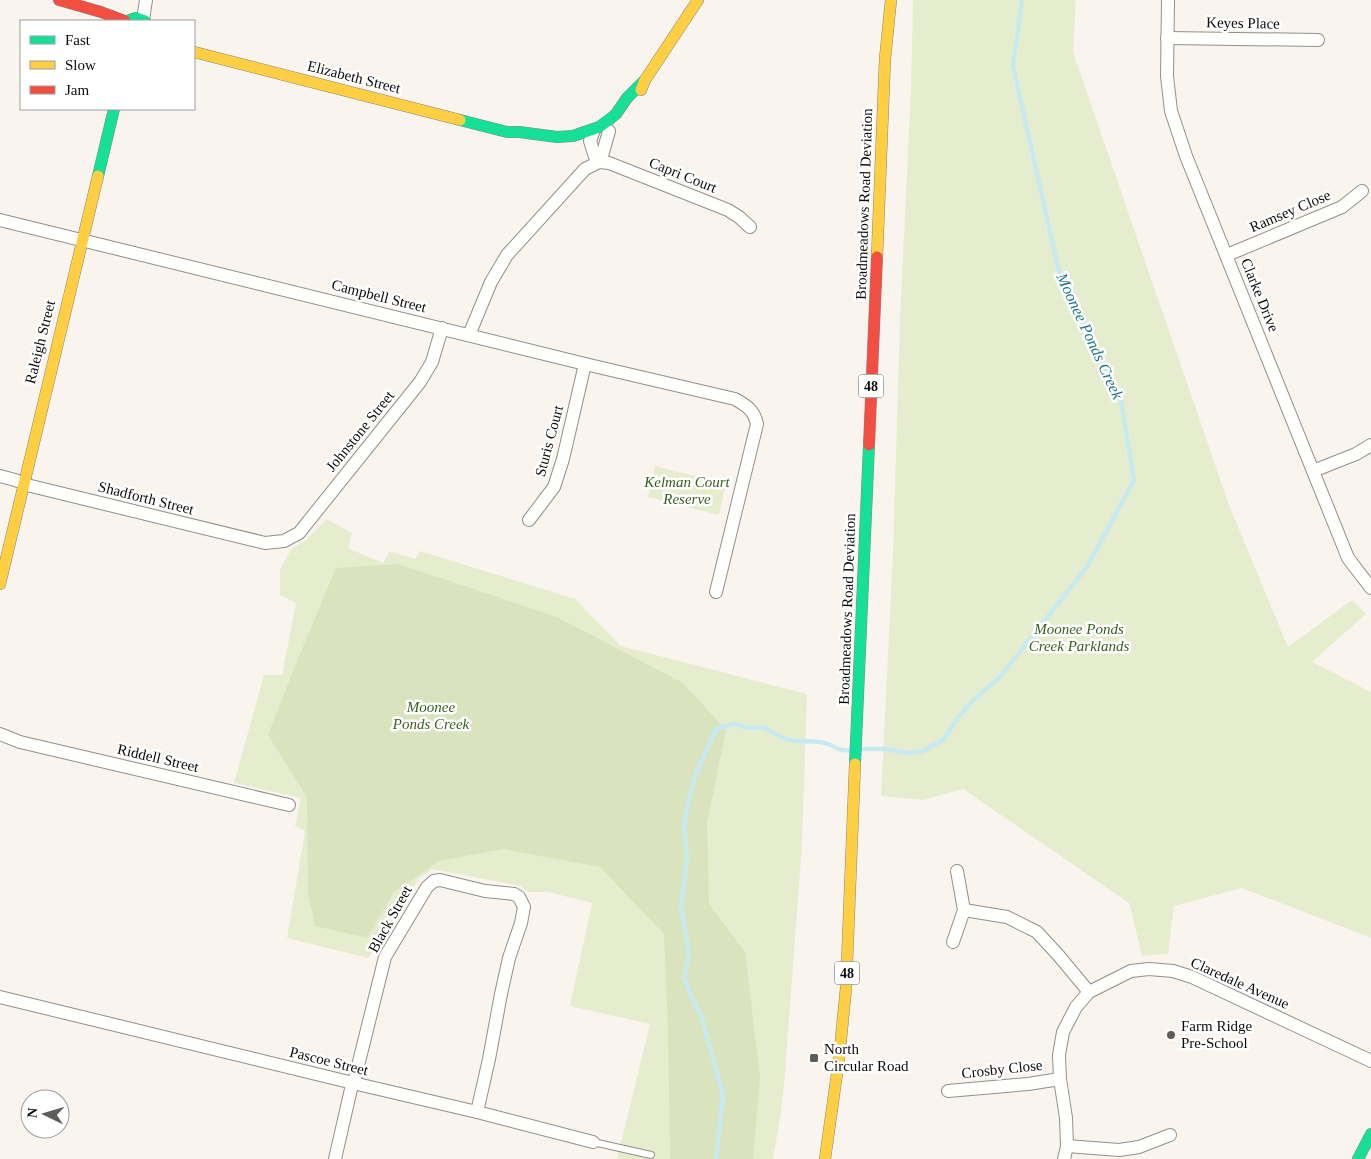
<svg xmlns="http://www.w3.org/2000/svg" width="1371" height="1159" font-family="Georgia,serif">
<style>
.green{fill:#e6edcf}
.forest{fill:#d9e3be}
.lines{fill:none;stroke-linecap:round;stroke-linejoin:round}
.stream{stroke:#c7eaf1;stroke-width:4.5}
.lane-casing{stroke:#92908d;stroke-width:8}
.street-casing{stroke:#92908d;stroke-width:14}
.fast-casing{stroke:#898784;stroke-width:12}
.slow-casing{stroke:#898784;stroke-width:12}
.jam-casing{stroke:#898784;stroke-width:12}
.lane{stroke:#fefefc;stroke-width:6}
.street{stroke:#fefefc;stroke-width:12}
.fast{stroke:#16e098;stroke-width:11}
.slow{stroke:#ffcf43;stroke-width:11}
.jam{stroke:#f24e42;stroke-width:11}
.poi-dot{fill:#5e5d5a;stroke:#fff;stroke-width:2}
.labels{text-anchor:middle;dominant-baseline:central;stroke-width:5;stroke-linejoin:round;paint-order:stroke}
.shield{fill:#fff;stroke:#545454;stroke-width:1}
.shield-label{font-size:14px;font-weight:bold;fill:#0b0b0b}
.street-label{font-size:15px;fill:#0b0b0b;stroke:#fff}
.park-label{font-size:15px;font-style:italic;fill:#385e1f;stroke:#fff}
.poi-label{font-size:15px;fill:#0b0b0b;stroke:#fff;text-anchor:start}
.water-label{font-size:16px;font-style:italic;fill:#1c7595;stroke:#fff}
</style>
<rect width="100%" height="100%" fill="#f9f5ee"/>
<!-- green -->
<g class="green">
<path d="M 913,0 L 1076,0 L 1073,52 L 1229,505 L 1288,647 L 1352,600 L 1366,614 L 1312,662 L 1371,692 L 1371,938 L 1242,888 L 1174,906 L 1168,954 L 1142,956 L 1129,903 L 963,789 L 923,800 L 881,796 L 893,554 L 900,319 L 911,88 Z"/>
<path d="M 655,466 L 726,484 L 719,515 L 648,497 Z"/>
<path d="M 327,519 L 352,533 L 348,548 L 383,563 L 390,551 L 415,559 L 420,551 L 575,599 L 621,646 L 807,694 L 802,845 L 784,1087 L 780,1118 L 773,1159 L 617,1159 L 650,1024 L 570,1006 L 592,903 L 548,892 L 528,892 L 520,886 L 432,869 L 418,879 L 389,934 L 380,942 L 368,958 L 287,938 L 305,831 L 295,826 L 301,798 L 234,783 L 264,675 L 282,675 L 296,603 L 280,595 L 280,570 L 291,549 L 305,541 Z"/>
</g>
<!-- forest -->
<path class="forest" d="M 398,564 L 557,617 L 683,683 L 726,730 L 707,823 L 709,904 L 745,952 L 760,1077 L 753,1159 L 670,1159 L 668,1027 L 664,934 L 600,867 L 503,849 L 439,861 L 394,892 L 367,938 L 315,926 L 308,892 L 307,797 L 268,735 L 297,661 L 336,568 Z"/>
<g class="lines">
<!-- stream -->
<g class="stream">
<path d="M 862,749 L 886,749 L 907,753 L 923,751 L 944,739 L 957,719 L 973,700 L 1000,677 L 1087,567 L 1134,480 L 1121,400 L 1058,268 L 1013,66 L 1022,0"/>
<path d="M 716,1159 L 723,1095 L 702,1018 L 693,1000 L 684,977 L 689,954 L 681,908 L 687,857 L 684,826 L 688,802 L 695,776 L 716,729 L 734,724 L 749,728 L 764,727 C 774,734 784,740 796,741 C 807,742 818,740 828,744 C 839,748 836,751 850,750"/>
</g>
<defs>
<path id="lane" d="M 593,1142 L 651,1155"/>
<g id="street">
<path d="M 1168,0 L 1167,76 L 1171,111 L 1186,156 L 1348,558 L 1371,588"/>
<path d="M 143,20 L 146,0"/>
<path d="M 1167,38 L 1318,40"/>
<path d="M 594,130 L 590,141 L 595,157 L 599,162"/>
<path d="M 599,162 L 609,163 L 728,210 L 739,217 L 750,227"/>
<path d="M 0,220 L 585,364 L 735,399 C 747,406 754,410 757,424 L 716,592"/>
<path d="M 1227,255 L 1342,207 L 1362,191"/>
<path d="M 469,335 L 491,282 L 507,255 L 585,169 L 599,162 L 602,156 L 609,131"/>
<path d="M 1313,471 L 1356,454 L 1371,445"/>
<path d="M 0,476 L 15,480 L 31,486 L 265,543 L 284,541 L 299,533 L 420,382 L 432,362 L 442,328"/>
<path d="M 529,520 L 554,487 L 563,459 L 585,364"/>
<path d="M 0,734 L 20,742 L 289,805"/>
<path d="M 964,910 L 1007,917 L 1037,932 L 1059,956 L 1089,992"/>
<path d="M 953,942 L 964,910 L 957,871"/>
<path d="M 0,997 L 353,1083 L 477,1112 L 593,1142"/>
<path d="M 948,1091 L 1028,1084 L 1060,1079"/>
<path d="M 1067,1146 L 1119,1150 L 1139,1147 L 1170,1135"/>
<path d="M 335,1159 L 351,1089 L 355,1078 L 385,957 L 427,887 L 434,881 L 440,880 L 485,891 L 514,894 L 519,897 L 524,907 L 521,923 L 509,958 L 501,994 L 489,1059 L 477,1112"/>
<path d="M 1064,1159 L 1067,1146 L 1066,1118 L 1060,1079 L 1059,1055 L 1063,1032 L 1076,1007 L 1089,992 L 1131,971 L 1149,969 L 1173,971 L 1192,977 L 1371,1061"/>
</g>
<g id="fast">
<path d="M 127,21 L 136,18 L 145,21"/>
<path d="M 460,120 L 507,132 L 519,132 L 557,137 L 573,136 L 599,127 L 610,119 L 616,114 L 627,98 L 645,80"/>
<path d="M 98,176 L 114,109"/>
<path d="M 855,764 L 869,445"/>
<path d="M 1358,1159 L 1371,1134"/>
</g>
<g id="slow">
<path d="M 194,52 L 460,120"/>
<path d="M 641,90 L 645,80 L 698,0"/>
<path d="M 877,257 L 885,59 L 891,0"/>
<path d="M 0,584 L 98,176"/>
<path d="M 825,1159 L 839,1059 L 846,988 L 855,764"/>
</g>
<g id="jam">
<path d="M 59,0 L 101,12 L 125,21"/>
<path d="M 869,445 L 877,257"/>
</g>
</defs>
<!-- lane casing -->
<use href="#lane" class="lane-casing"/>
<!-- street casing -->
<use href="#street" class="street-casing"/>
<!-- fast casing -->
<use href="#fast" class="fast-casing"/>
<!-- slow casing -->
<use href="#slow" class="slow-casing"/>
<!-- jam casing -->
<use href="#jam" class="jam-casing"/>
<!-- lane -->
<use href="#lane" class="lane"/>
<!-- street -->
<use href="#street" class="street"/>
<!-- fast -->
<use href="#fast" class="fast"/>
<!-- slow -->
<use href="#slow" class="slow"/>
<!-- jam -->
<use href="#jam" class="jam"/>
</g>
<!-- markers -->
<g class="poi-dot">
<circle cx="1171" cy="1035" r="5"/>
<rect x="809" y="1053" width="10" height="10" rx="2.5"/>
</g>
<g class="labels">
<!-- shield labels -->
<g class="shield">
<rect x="858.5" y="374.5" width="25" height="23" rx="4"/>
<rect x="834.5" y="961.5" width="25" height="23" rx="4"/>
</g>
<g class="shield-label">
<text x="871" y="386">48</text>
<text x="847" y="973">48</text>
</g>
<!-- street labels -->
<g class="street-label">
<text transform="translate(1243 23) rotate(1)">Keyes Place</text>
<text transform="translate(354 77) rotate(14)">Elizabeth Street</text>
<text transform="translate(683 175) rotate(22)">Capri Court</text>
<text transform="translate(864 204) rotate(-88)">Broadmeadows Road Deviation</text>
<text transform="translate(1290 211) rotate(-23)">Ramsey Close</text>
<text transform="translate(1260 295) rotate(68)">Clarke Drive</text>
<text transform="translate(379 296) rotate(14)">Campbell Street</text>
<text transform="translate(40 342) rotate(-76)">Raleigh Street</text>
<text transform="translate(360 431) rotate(-51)">Johnstone Street</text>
<text transform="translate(549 441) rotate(-75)">Sturis Court</text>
<text transform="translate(146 498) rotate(14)">Shadforth Street</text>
<text transform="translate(847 609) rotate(-88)">Broadmeadows Road Deviation</text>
<text transform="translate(158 758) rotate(13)">Riddell Street</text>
<text transform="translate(390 919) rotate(-61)">Black Street</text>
<text transform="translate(1240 983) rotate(24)">Claredale Avenue</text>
<text transform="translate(329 1061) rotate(14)">Pascoe Street</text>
<text transform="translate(1002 1069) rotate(-6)">Crosby Close</text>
</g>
<!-- park labels -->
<g class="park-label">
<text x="687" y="482">Kelman Court<tspan x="687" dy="17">Reserve</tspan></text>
<text x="1079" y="629">Moonee Ponds<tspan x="1079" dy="17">Creek Parklands</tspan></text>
<text x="431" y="707">Moonee<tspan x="431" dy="17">Ponds Creek</tspan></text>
</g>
<!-- poi labels -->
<g class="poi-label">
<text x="1181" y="1026">Farm Ridge<tspan x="1181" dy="17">Pre-School</tspan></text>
<text x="824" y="1049">North<tspan x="824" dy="17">Circular Road</tspan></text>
</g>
<!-- water labels -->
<g class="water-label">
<text transform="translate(1090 336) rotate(65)">Moonee Ponds Creek</text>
</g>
</g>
<!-- legend -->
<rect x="20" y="20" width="175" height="90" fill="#ffffff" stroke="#9d9d9d"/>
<rect x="30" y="36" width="25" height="8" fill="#16e098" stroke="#9d9d9d"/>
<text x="65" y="45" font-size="15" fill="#0b0b0b">Fast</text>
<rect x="30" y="61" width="25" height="8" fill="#ffcf43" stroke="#9d9d9d"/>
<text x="65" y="70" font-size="15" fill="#0b0b0b">Slow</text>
<rect x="30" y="86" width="25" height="8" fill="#f24e42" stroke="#9d9d9d"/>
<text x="65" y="95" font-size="15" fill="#0b0b0b">Jam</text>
<!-- north arrow -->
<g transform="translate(45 1114) rotate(275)"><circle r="24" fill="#ffffff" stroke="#9d9d9d"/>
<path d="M0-4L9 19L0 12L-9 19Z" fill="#5e5d5a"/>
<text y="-8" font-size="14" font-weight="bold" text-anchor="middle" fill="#0b0b0b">N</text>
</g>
</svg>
